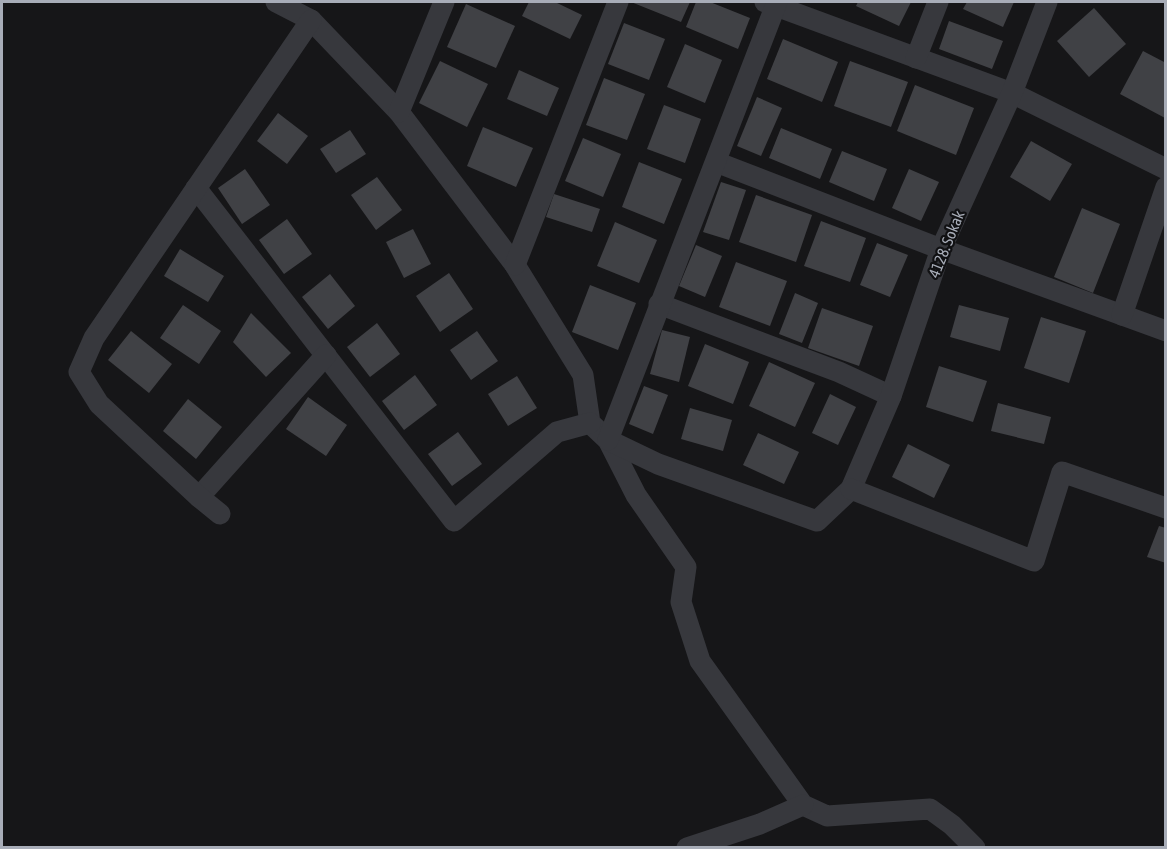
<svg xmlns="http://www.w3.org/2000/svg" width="1167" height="849" font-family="'Asap Condensed',sans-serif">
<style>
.building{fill:#404145}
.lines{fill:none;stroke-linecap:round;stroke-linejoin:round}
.minor{stroke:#37383d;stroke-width:21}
.labels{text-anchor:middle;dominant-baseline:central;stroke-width:4.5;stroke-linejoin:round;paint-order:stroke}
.street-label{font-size:16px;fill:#a8adb8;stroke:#111113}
</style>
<rect width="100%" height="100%" fill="#161618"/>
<!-- building -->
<g class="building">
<path d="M 529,2 L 555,2 L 582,15 L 570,39 L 522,16 Z"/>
<path d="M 631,2 L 690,2 L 681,22 Z"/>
<path d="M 696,2 L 710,2 L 750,18 L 738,49 L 686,27 Z"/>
<path d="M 858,2 L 911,2 L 899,26 L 856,6 Z"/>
<path d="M 967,2 L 1014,2 L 1003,27 L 963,9 Z"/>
<path d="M 466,4 L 515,26 L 496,68 L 447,47 Z"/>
<path d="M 1094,8 L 1126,44 L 1089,77 L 1057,41 Z"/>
<path d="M 949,21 L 1003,41 L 992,69 L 939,49 Z"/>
<path d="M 624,23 L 665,39 L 649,80 L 608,64 Z"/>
<path d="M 783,39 L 838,62 L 822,102 L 767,79 Z"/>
<path d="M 685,44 L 722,60 L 705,103 L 667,87 Z"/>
<path d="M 1143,51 L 1166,63 L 1165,118 L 1120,94 Z"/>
<path d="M 440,61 L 488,84 L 467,127 L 419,103 Z"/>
<path d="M 850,61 L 908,82 L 891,127 L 834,106 Z"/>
<path d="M 519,70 L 559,88 L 547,116 L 507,99 Z"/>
<path d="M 604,78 L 645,94 L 627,140 L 586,125 Z"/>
<path d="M 915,85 L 974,108 L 956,155 L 897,131 Z"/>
<path d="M 757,97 L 782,108 L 761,156 L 737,146 Z"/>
<path d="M 664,105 L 701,119 L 685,163 L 647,149 Z"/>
<path d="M 278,113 L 308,136 L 287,164 L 257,141 Z"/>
<path d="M 483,127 L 533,148 L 516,187 L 467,166 Z"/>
<path d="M 781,128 L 832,149 L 820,179 L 769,158 Z"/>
<path d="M 350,130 L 366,154 L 336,173 L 320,149 Z"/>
<path d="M 583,138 L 621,154 L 603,197 L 565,181 Z"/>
<path d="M 1031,141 L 1072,164 L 1050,201 L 1010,177 Z"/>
<path d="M 842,151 L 887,169 L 874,201 L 829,182 Z"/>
<path d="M 639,162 L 682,179 L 664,224 L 622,207 Z"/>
<path d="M 245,169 L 270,205 L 242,224 L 218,188 Z"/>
<path d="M 909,169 L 939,182 L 921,221 L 892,208 Z"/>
<path d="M 377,177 L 402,210 L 376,230 L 351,195 Z"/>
<path d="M 721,182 L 746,190 L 729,240 L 703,232 Z"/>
<path d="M 554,194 L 600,209 L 592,232 L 546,217 Z"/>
<path d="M 756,195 L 812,215 L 796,262 L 739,242 Z"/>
<path d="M 1082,208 L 1120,224 L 1093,293 L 1054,277 Z"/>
<path d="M 287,219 L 312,254 L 284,274 L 259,240 Z"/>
<path d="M 821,221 L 866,238 L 850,282 L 804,266 Z"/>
<path d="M 615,222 L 657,240 L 639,283 L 597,266 Z"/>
<path d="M 413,229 L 431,264 L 404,278 L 386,242 Z"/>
<path d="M 877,243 L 908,255 L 890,297 L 860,285 Z"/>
<path d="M 696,245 L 722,256 L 705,297 L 679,286 Z"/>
<path d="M 180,249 L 224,276 L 208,302 L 164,276 Z"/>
<path d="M 736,262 L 787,281 L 770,326 L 719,307 Z"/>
<path d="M 449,273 L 473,309 L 440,332 L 416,296 Z"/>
<path d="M 330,274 L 355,306 L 328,329 L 302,297 Z"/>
<path d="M 590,285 L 636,303 L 618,350 L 572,332 Z"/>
<path d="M 795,293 L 818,303 L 802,343 L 779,334 Z"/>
<path d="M 183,305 L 221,331 L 199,364 L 160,338 Z"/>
<path d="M 959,305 L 1009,318 L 1000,351 L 950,337 Z"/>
<path d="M 822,308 L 873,326 L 859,366 L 808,348 Z"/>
<path d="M 251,313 L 291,353 L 266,377 L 233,342 Z"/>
<path d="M 1041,317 L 1086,331 L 1069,383 L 1024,368 Z"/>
<path d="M 377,323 L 400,354 L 370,377 L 347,347 Z"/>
<path d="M 662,330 L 690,337 L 679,382 L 650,374 Z"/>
<path d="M 131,331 L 172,364 L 149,393 L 108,360 Z"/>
<path d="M 477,331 L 498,361 L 471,380 L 450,350 Z"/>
<path d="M 705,344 L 749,362 L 733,404 L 688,386 Z"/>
<path d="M 769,362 L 815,383 L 795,427 L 749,406 Z"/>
<path d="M 939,366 L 987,381 L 973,422 L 926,407 Z"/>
<path d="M 415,375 L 437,405 L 404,430 L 382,401 Z"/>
<path d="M 517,376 L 537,408 L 508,426 L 488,394 Z"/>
<path d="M 644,386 L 668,395 L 653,434 L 629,424 Z"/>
<path d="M 830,394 L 856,407 L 838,445 L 812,433 Z"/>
<path d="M 308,397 L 347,425 L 326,456 L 286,429 Z"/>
<path d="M 188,399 L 222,427 L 196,459 L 163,431 Z"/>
<path d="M 998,403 L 1051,417 L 1044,444 L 991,431 Z"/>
<path d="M 690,408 L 732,420 L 723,451 L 681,439 Z"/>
<path d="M 458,432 L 482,464 L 452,486 L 428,454 Z"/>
<path d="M 758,433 L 799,452 L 784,484 L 743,465 Z"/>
<path d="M 908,444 L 950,465 L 934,498 L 892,477 Z"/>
<path d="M 1159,526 L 1166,528 L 1166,563 L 1147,557 Z"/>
</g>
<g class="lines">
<!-- minor -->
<g class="minor">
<path d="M 276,2 L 311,20 L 399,112 L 515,265 L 583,375 L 590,423 L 608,440 L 636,495 L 686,567 L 681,602 L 700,661 L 803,805 L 827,816 L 930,809 L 952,825 L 975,848"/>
<path d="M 765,2 L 1012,93 L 1166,169"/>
<path d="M 916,58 L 938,2"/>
<path d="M 399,112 L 444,2"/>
<path d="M 716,162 L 941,249 L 1166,331"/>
<path d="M 196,188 L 454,521 L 557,432 L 590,423"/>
<path d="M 515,265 L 618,2"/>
<path d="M 659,304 L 839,372 L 891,396"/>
<path d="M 1122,315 L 1166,187"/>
<path d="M 608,440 L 658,464 L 817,521 L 851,489 L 891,396 L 941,249 L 1012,93 L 1047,2"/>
<path d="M 608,440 L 777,2"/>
<path d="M 851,489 L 1034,561 L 1062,472 L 1166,508"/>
<path d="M 199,497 L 326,355"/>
<path d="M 220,514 L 199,497 L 99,404 L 79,372 L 94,338 L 311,20"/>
<path d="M 687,848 L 760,824 L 803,805"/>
</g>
</g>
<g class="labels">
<!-- street labels -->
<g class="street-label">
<text transform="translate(946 244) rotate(-68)">4128. Sokak</text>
</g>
</g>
<!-- border -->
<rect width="1167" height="849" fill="none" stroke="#a8adb8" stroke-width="6"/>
</svg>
